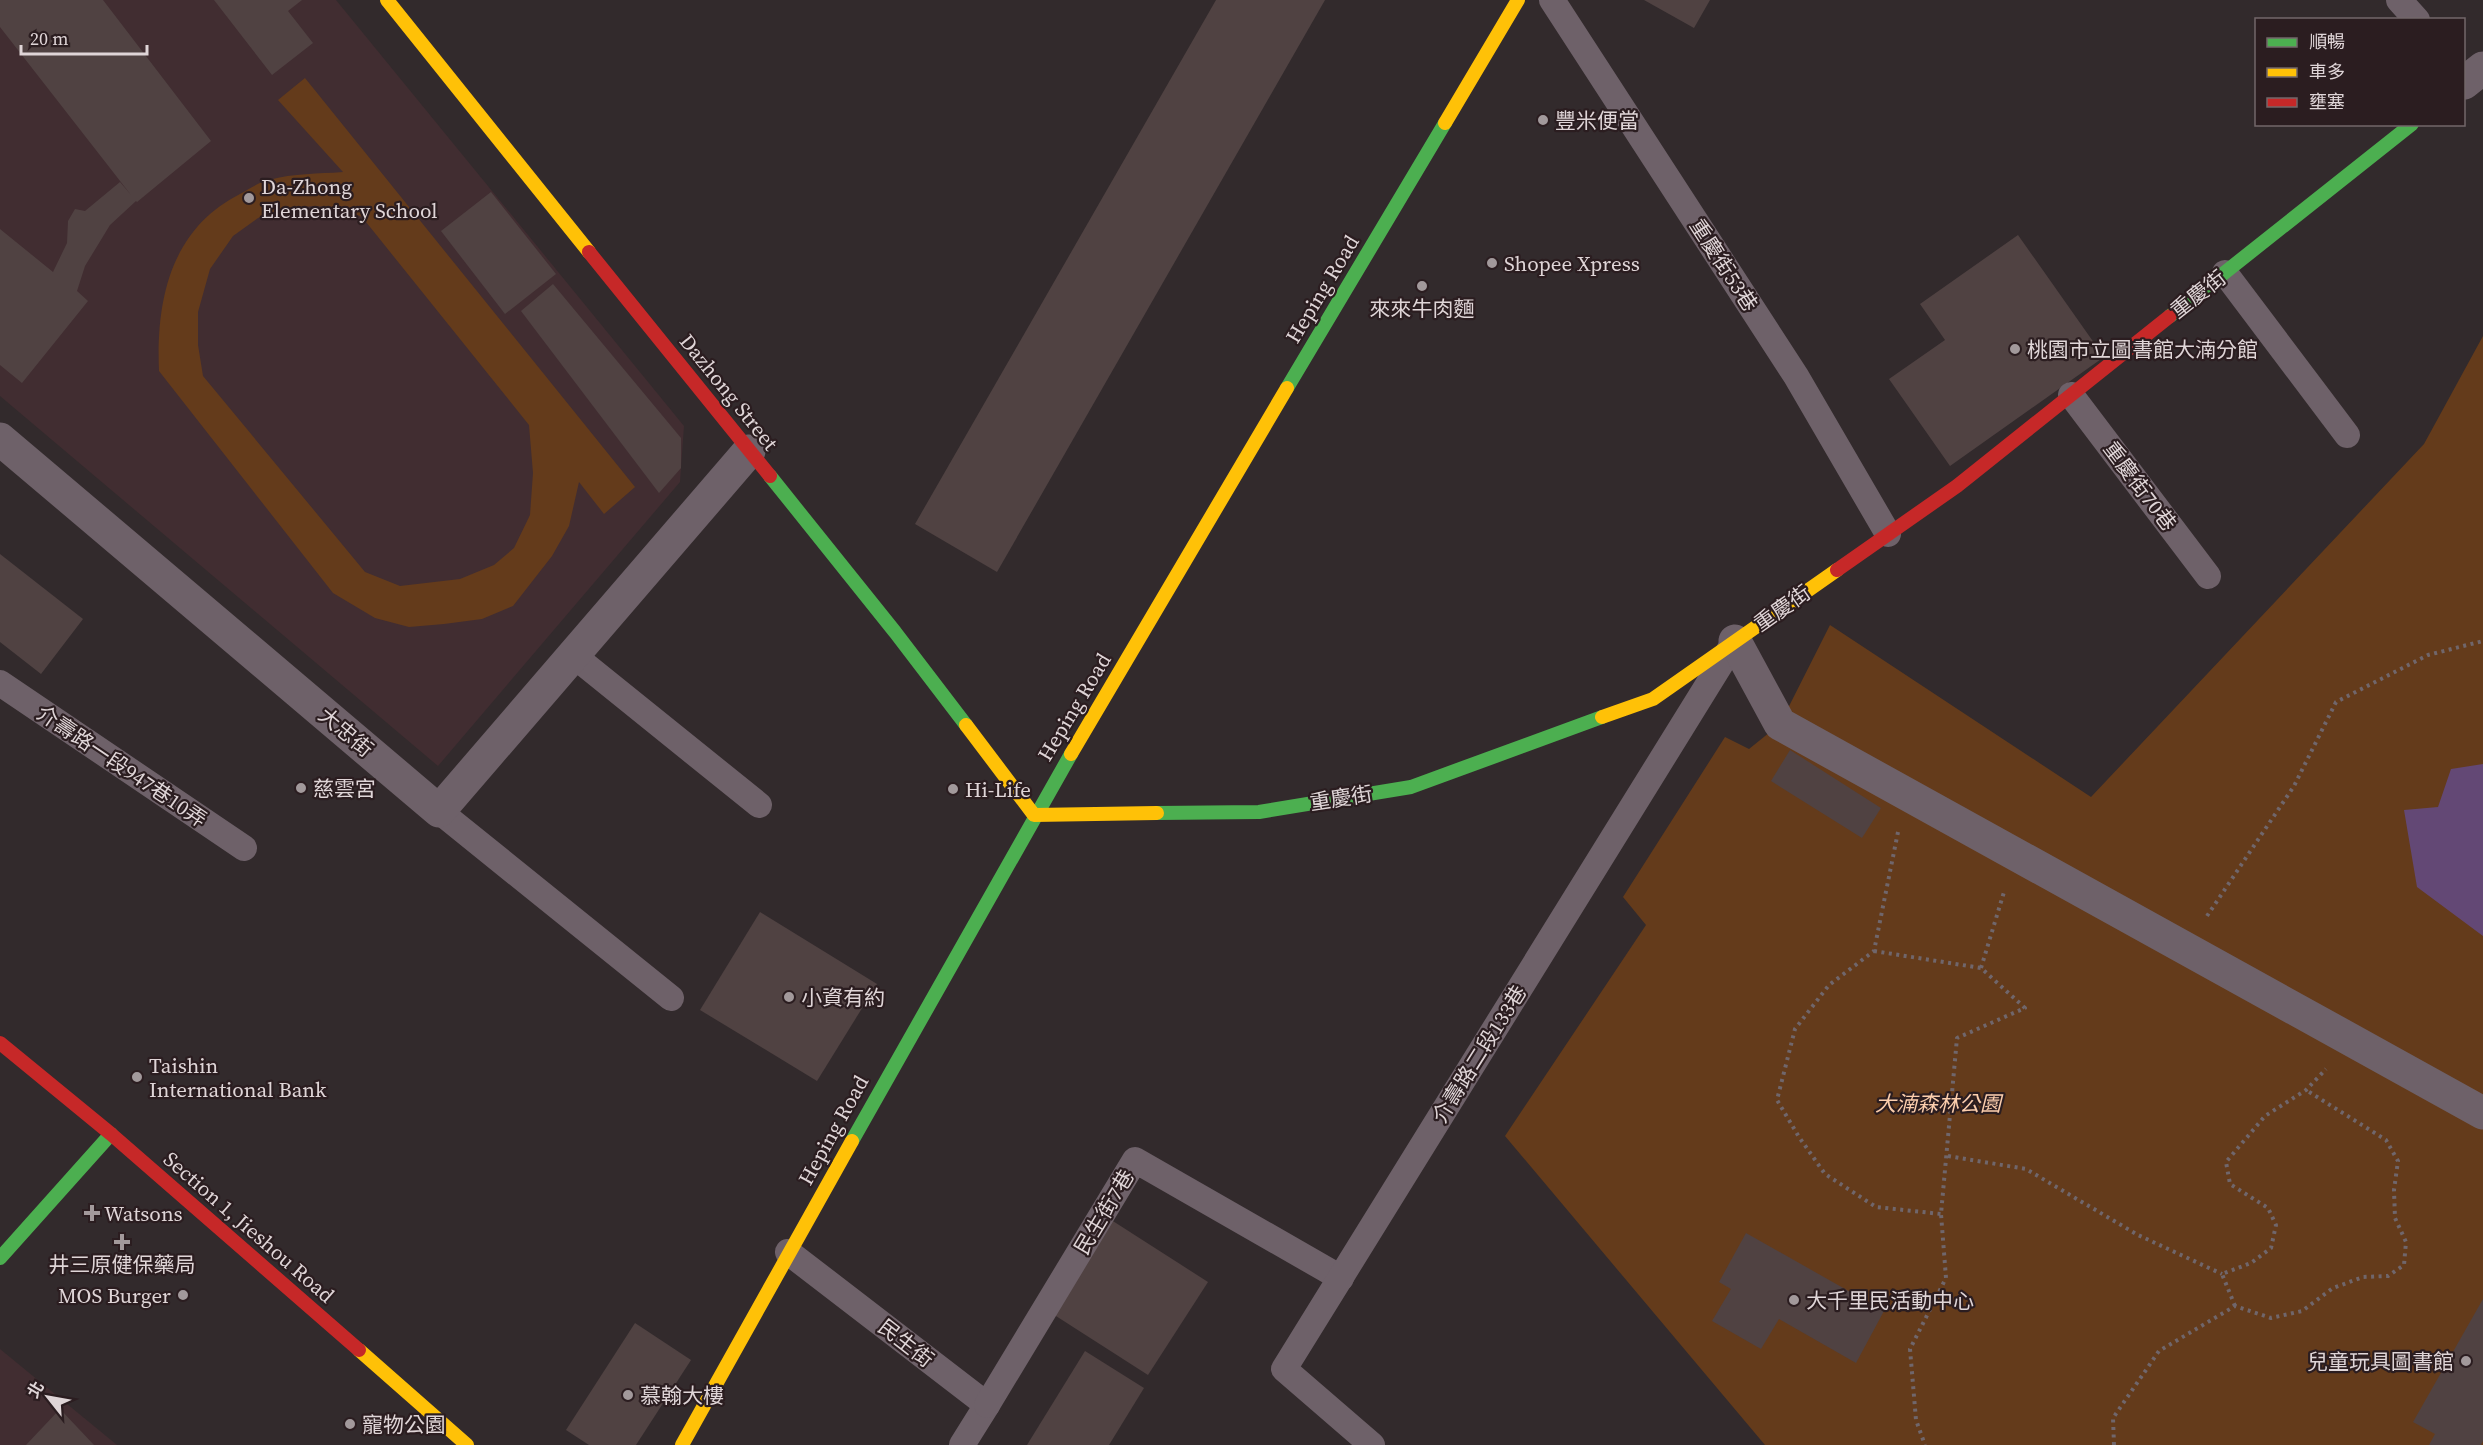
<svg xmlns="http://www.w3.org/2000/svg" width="2483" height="1445" font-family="'Source Serif 4','Noto Sans TC',serif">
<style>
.built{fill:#412d31}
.green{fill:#643b1b;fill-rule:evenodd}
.water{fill:#634875}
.building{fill:#504242}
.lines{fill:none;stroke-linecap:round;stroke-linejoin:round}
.path{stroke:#70666b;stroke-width:4;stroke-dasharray:3 4.5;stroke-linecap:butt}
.lane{stroke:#6e6169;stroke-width:26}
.street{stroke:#6e6169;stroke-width:33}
.fast{stroke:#4caf50;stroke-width:14}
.slow{stroke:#ffc107;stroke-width:14}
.jam{stroke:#c62828;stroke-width:14}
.poi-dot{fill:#a2999b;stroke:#2b1d20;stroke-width:2}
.labels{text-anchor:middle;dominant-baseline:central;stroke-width:4.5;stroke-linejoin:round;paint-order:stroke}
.poi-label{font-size:21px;fill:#dfd5d7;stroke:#2b1d20;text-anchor:start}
.street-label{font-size:21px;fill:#dfd5d7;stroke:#2b1d20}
.park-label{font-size:21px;font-style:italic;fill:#fccead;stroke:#2b1d20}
</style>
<rect width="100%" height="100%" fill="#322a2c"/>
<!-- built -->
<g class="built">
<path d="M 0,0 L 336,0 L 684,426 L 680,482 L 438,766 L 0,396 Z"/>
<path d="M 0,1349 L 117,1445 L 0,1445 Z"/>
</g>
<!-- green -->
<g class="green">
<path d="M 305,78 L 635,487 L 604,514 L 579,482 L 569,526 L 552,556 L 513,606 L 482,619 L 444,624 L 409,627 L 375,618 L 333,593 L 159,371 C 156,299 171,229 240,194 C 249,189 259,182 269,180 C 294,173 318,174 343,172 L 278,100 ZM 314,206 L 341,208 L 362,217 L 529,425 L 533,473 L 530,515 L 514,548 L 494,565 L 460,579 L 400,586 L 365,572 L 203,376 L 198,345 L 198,312 L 210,269 L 233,236 L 258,218 L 285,209 Z"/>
<path d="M 2483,336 L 2483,1445 L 1765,1445 L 1505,1136 L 1646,925 L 1623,897 L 1725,737 L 1749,749 L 1780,724 L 1830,625 L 2091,797 L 2424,444 Z"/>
</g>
<!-- water -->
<path class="water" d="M 2483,764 L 2483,936 L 2417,887 L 2404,810 L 2438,807 L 2451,769 Z"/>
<!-- building -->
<g class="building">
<path d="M 0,0 L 103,0 L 211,141 L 137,202 L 136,201 L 110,225 L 85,266 L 77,291 L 88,301 L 22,383 L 0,365 L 0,229 L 53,272 L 67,243 L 68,221 L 75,209 L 85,211 L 120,182 L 131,195 L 0,27 Z"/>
<path d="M 214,0 L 302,0 L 288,11 L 313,43 L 272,75 Z"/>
<path d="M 1216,0 L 1325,0 L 997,572 L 915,524 Z"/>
<path d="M 1644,0 L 1710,0 L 1694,28 Z"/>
<path d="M 491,192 L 556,274 L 505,314 L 441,231 Z"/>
<path d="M 2018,235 L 2104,357 L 1950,466 L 1889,379 L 1945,340 L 1920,304 Z"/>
<path d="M 553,284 L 681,438 L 681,468 L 659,493 L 521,311 Z"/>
<path d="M 0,554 L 83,619 L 41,674 L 0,642 Z"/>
<path d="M 1790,750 L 1881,808 L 1862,838 L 1771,781 Z"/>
<path d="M 760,912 L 877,984 L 817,1081 L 700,1010 Z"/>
<path d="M 1105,1216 L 1208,1282 L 1148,1375 L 1045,1309 Z"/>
<path d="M 1746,1233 L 1884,1311 L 1856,1363 L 1779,1319 L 1761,1349 L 1712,1321 L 1731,1289 L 1719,1282 Z"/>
<path d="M 2483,1299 L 2483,1441 L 2481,1445 L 2429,1445 L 2435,1434 L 2413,1422 Z"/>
<path d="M 635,1323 L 691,1360 L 636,1445 L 589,1445 L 566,1430 Z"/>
<path d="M 1085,1351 L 1144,1388 L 1109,1445 L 1027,1445 Z"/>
<path d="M 60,1409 L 94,1445 L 26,1445 Z"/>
</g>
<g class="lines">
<!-- path -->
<g class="path">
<path d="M 1898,832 L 1874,951 L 1829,985 L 1795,1029 L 1777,1100 L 1799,1137 L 1825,1174 L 1876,1207 L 1941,1214"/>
<path d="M 2207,916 L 2294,786 L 2336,702 L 2428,655 L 2483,641"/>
<path d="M 1874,951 L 1981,968 L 2025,1008 L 1957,1038 L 1941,1214 L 1946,1278 L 1910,1349 L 1916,1420 L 1925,1445"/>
<path d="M 1981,968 L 2004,892"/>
<path d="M 1948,1156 L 2026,1169 L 2138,1235 L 2222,1274"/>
<path d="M 2235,1306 L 2222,1274 L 2251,1263 L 2271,1248 L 2276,1225 L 2268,1208 L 2230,1184 L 2226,1162 L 2265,1116 L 2306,1090 L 2326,1069"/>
<path d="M 2114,1445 L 2113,1418 L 2159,1351 L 2235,1306 L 2271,1318 L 2302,1311 L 2333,1288 L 2363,1277 L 2388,1276 L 2404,1265 L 2406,1242 L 2395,1218 L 2394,1190 L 2398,1161 L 2386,1140 L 2306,1090"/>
</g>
<!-- lane -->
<g class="lane">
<path d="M 1552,0 L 1796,376 L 1888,534"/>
<path d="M 2399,0 L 2417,20"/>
<path d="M 2225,273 L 2347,435"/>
<path d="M 2071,395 L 2208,576"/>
<path d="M 573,655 L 759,805"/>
<path d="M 0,683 L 244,848"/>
<path d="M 439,811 L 671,998"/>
<path d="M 788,1252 L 987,1405 L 962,1445"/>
<path d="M 987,1405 L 1135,1160 L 1341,1278"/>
<path d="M 1372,1445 L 1284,1369 L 1730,649"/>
</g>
<!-- street -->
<g class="street">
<path d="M 2464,83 L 2483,68"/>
<path d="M 0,439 L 439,811 L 749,451"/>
<path d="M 1735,641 L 1780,724 L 2483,1113"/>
</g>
<!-- fast -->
<g class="fast">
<path d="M 2170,316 L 2412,124"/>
<path d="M 1287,388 L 1445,123"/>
<path d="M 770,476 L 895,632 L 966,725"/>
<path d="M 1157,813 L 1259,812 L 1411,787 L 1602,717"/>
<path d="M 852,1141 L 1071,754"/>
<path d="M 0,1258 L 111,1134"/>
</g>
<!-- slow -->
<g class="slow">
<path d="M 387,0 L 589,252"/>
<path d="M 1445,123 L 1518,0"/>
<path d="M 1602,717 L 1653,699 L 1837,570"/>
<path d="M 966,725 L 1034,815 L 1157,813"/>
<path d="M 1071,754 L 1287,388"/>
<path d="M 359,1350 L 467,1445"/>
<path d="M 682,1445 L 852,1141"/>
</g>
<!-- jam -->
<g class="jam">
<path d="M 589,252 L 770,476"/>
<path d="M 1837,570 L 1957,486 L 2170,316"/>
<path d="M 0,1043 L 111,1134 L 359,1350"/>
</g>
</g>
<!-- markers -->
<g class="poi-dot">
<circle cx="1543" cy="120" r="6"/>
<circle cx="249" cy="198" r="6"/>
<circle cx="1492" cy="263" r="6"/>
<circle cx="1422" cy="286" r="6"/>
<circle cx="2015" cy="349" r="6"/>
<circle cx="301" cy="788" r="6"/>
<circle cx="953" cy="789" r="6"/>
<circle cx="789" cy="997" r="6"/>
<circle cx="137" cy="1077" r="6"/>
<path d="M89 1204h6v6h6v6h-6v6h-6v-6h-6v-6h6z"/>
<path d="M119 1233h6v6h6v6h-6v6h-6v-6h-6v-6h6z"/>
<circle cx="183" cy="1295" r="6"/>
<circle cx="1794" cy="1300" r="6"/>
<circle cx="2466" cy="1361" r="6"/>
<circle cx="628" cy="1395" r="6"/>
<circle cx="350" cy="1424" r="6"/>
</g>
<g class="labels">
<!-- poi labels -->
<g class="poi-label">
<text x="1555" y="120">豐米便當</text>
<text x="261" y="186">Da-Zhong<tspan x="261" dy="24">Elementary School</tspan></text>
<text x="1504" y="263">Shopee Xpress</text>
<text x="1422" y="308" text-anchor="middle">來來牛肉麵</text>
<text x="2027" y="349">桃園市立圖書館大湳分館</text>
<text x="313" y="788">慈雲宮</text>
<text x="965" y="789">Hi-Life</text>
<text x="801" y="997">小資有約</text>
<text x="149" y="1065">Taishin<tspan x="149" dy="24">International Bank</tspan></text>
<text x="104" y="1213">Watsons</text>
<text x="122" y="1264" text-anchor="middle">井三原健保藥局</text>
<text x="171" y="1295" text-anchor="end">MOS Burger</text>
<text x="1806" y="1300">大千里民活動中心</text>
<text x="2454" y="1361" text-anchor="end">兒童玩具圖書館</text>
<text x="640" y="1395">慕翰大樓</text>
<text x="362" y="1424">寵物公園</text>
</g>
<!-- street labels -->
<g class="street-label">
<text transform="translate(1724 265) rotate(57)">重慶街53巷</text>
<text transform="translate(1322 289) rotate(-59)">Heping Road</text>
<text transform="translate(2198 294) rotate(-38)">重慶街</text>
<text transform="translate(729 392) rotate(51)">Dazhong Street</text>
<text transform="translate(2140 486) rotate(53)">重慶街70巷</text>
<text transform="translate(1782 608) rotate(-35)">重慶街</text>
<text transform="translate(1074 707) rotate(-59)">Heping Road</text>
<text transform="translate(346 732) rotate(40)">大忠街</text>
<text transform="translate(122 766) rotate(34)">介壽路一段947巷10弄</text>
<text transform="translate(1341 798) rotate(-9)">重慶街</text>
<text transform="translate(1479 1054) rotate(-58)">介壽路二段133巷</text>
<text transform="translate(833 1130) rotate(-61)">Heping Road</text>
<text transform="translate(1104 1212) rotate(-59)">民生街7巷</text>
<text transform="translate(249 1227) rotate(41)">Section 1, Jieshou Road</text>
<text transform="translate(906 1343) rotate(38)">民生街</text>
</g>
<!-- park labels -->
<g class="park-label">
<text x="1938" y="1103">大湳森林公園</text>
</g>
</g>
<!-- legend -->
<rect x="2255" y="18" width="210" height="108" fill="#2b1d20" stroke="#736769" stroke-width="1.5"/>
<rect x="2267" y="38" width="30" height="9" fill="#4caf50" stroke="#736769" stroke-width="1.5"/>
<text x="2309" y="48" font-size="18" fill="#dfd5d7">順暢</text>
<rect x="2267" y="68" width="30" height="9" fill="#ffc107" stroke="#736769" stroke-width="1.5"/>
<text x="2309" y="78" font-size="18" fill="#dfd5d7">車多</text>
<rect x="2267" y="98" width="30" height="9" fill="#c62828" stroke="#736769" stroke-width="1.5"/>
<text x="2309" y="108" font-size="18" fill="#dfd5d7">壅塞</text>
<!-- north arrow -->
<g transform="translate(48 1397) rotate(301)" stroke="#2b1d20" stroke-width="4.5" paint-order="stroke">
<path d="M0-4.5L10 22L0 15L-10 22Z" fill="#dfd5d7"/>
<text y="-9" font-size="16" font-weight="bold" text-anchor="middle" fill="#dfd5d7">北</text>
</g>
<!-- scale -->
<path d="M21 45v9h126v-9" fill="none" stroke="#dfd5d7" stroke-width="3"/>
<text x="30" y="45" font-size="18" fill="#dfd5d7" stroke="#2b1d20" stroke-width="4.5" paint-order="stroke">20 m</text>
</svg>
